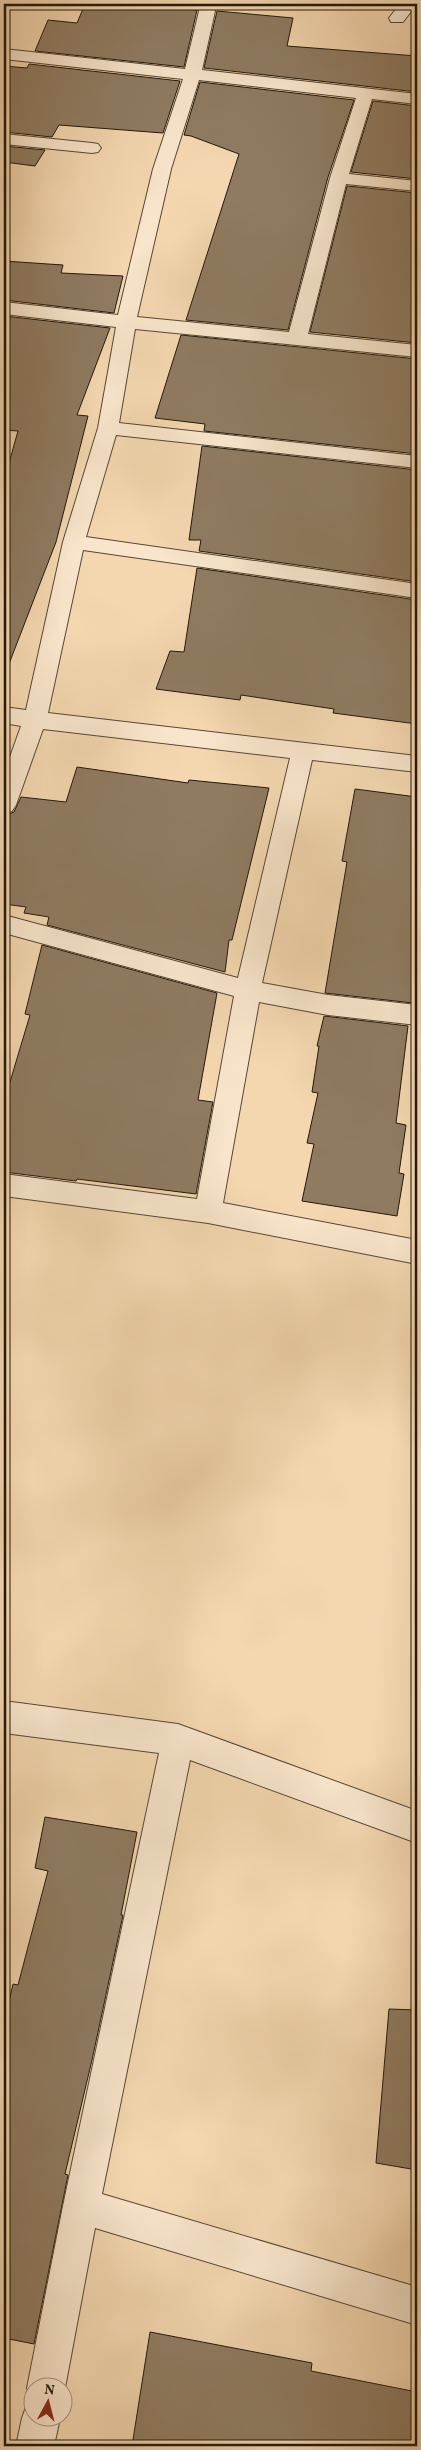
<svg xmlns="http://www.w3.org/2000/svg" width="421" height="2450" font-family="Vollkorn,serif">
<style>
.building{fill:#8f7b61;stroke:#22180c}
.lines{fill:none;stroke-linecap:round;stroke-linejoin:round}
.street-casing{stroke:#564835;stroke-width:2}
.street{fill:#f8e5cb;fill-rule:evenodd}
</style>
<rect width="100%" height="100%" fill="#f4d7af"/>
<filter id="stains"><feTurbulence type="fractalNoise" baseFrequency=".004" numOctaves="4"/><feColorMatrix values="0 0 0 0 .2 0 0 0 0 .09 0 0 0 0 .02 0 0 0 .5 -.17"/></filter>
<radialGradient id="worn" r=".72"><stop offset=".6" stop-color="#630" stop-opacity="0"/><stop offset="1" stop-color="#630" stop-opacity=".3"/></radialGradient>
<!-- building -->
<g class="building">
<path d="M 85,4 L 181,4 L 179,8 L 197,10 L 184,67 L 35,51 L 48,20 L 77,23 Z"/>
<path d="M 217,11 L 293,18 L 287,46 L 417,56 L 417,92 L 204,68 Z"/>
<path d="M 29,64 L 180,81 L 163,133 L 59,125 L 52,137 L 4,132 L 4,66 L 27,68 Z"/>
<path d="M 200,82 L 354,100 L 328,177 L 288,330 L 186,320 L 239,154 L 191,136 L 184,135 Z"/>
<path d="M 373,101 L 417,106 L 417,179 L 351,172 Z"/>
<path d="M 4,146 L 45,150 L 35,166 L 4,162 Z"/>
<path d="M 347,186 L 417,193 L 417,343 L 310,332 Z"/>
<path d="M 4,261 L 63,265 L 61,273 L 123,276 L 114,313 L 4,300 Z"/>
<path d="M 4,316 L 110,328 L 77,415 L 88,416 L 56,542 L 7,669 L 4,669 L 4,481 L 18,431 L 4,430 Z"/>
<path d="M 181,335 L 417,359 L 417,454 L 204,431 L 205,424 L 155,418 Z"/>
<path d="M 202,446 L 417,470 L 417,582 L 199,551 L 201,540 L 189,540 Z"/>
<path d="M 197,568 L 417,600 L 417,724 L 333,713 L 334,709 L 241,695 L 240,700 L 156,689 L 170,651 L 184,652 Z"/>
<path d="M 77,767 L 188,783 L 189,780 L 269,788 L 232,940 L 229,940 L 225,972 L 47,925 L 49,917 L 24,913 L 26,907 L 4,904 L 4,816 L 14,812 L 21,797 L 66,802 Z"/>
<path d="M 355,789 L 417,797 L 417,979 L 413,1003 L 325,993 L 347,862 L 342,861 Z"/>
<path d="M 42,945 L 217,993 L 198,1100 L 213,1102 L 196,1194 L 77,1179 L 76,1181 L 4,1172 L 4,1102 L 30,1015 L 25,1014 Z"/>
<path d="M 324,1016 L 408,1026 L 396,1123 L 406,1125 L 399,1173 L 404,1174 L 397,1216 L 302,1201 L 314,1144 L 307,1143 L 318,1093 L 312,1092 L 319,1046 L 317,1046 Z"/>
<path d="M 45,1817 L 137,1832 L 121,1915 L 123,1915 L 92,2060 L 65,2174 L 68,2175 L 34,2344 L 4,2338 L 4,2023 L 13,1984 L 18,1985 L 48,1871 L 35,1868 Z"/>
<path d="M 389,2009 L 417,2010 L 417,2170 L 376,2163 Z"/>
<path d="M 150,2332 L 312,2363 L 311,2371 L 417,2392 L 417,2446 L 132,2446 Z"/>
</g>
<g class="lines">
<defs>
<g id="street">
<path d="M 198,4 L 214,4 L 215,11 L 202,70 L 417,94 L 417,104 L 372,99 L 349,174 L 417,181 L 417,191 L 346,184 L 308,334 L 417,345 L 417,357 L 135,329 L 119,423 L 417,456 L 417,468 L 116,435 L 86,537 L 417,584 L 417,598 L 83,550 L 48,713 L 417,756 L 417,772 L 312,760 L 262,983 L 328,995 L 417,1005 L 417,1025 L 328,1015 L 259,1002 L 223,1203 L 417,1240 L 417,1264 L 208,1223 L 4,1196 L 4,1174 L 197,1199 L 234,996 L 4,933 L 4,915 L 238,978 L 290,758 L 43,729 L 16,805 L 12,811 L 4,814 L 4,774 L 21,726 L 4,723 L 4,707 L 26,710 L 63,542 L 98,428 L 116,327 L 4,314 L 4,302 L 118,315 L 153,169 L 183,79 L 4,59 L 4,49 L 185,69 L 199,11 ZM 199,80 L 356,98 L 330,178 L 289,332 L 137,317 L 171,169 Z"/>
<path d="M 400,4 L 417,4 L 403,22 L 391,22 L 389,18 Z"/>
<path d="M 4,134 L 92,143 L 98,144 L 101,148 L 98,152 L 92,153 L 4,144 Z"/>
<path d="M 4,1701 L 178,1724 L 417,1811 L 417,1843 L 190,1760 L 102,2194 L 417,2287 L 417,2325 L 95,2228 L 65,2388 L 62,2394 L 62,2388 L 32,2388 L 32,2401 L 27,2388 L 63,2206 L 159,1753 L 4,1733 Z"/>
<path d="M 32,2402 L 32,2418 L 60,2418 L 54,2446 L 16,2446 L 22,2418 L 27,2404 Z"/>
</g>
</defs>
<!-- street casing -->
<use href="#street" class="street-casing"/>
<!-- street -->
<use href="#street" class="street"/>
</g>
<!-- margin -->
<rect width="421" height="2450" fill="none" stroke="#f4d7af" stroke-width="20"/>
<rect x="5" y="5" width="411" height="2440" fill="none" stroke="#22180c" stroke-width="2.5"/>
<rect x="10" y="10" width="401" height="2430" fill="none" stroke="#22180c"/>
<!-- north arrow -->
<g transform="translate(48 2402) rotate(7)"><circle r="24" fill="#f8e5cb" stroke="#a2937f"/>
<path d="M0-4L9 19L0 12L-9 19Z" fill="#8f2418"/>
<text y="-8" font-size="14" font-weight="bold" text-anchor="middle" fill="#22180c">N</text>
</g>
<rect width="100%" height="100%" filter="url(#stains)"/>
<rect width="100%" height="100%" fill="url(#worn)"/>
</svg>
